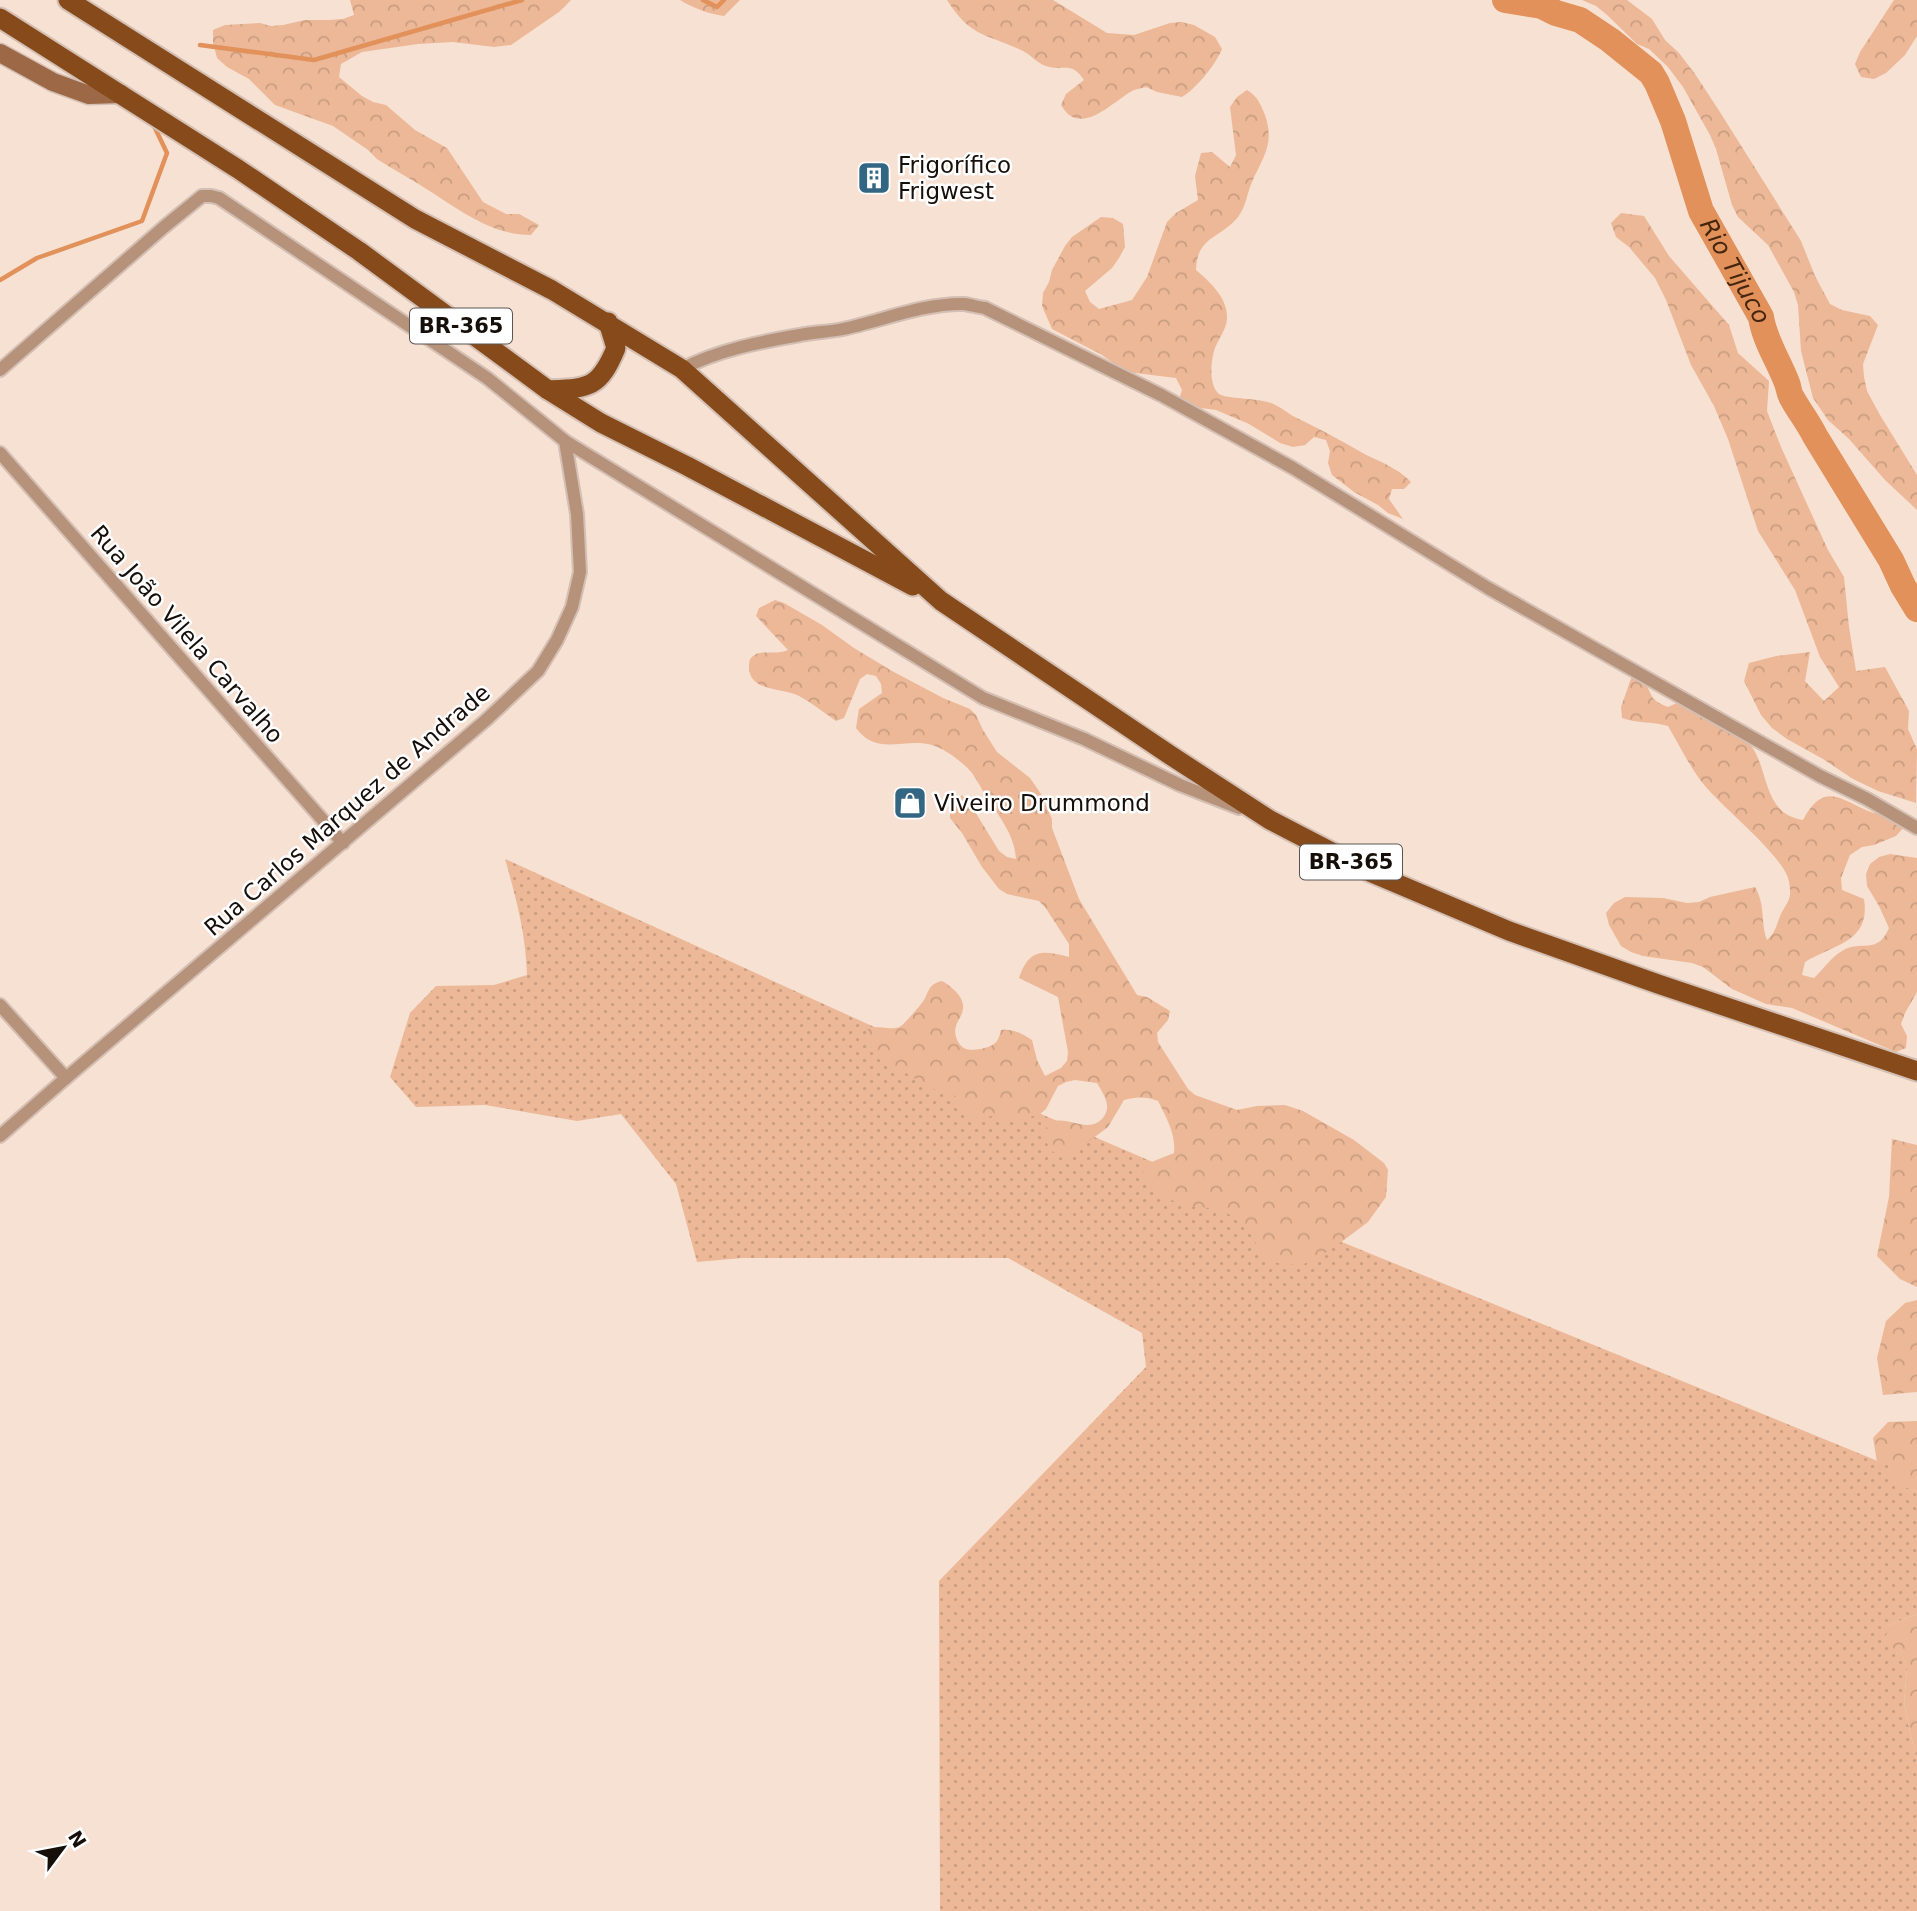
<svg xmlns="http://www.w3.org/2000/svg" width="1917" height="1911" font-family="'DejaVu Sans',sans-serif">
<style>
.grass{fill:url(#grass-dots)}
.forest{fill:url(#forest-crowns)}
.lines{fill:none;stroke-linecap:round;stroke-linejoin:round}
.stream{stroke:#e19159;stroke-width:4.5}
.river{stroke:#e19159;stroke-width:26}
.minor-casing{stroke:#d3bfb3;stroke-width:16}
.secondary-casing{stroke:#d3bfb3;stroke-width:21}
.primary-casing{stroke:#d3bfb3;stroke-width:23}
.minor{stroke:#b6927b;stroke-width:12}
.secondary{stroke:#9c6846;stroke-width:18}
.primary{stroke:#874a1a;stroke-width:19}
.labels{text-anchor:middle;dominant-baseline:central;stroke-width:5;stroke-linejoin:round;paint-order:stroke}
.shield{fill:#fff;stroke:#5b5653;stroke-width:2}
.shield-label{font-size:21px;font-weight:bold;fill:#150e09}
.poi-label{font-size:23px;fill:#150e09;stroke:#fff;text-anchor:start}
.street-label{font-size:23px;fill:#150e09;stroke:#fff}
.water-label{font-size:24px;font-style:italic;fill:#45250d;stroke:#fff}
</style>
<defs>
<pattern id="grass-dots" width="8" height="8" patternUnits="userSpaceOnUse" patternTransform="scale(1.75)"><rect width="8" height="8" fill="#ecb897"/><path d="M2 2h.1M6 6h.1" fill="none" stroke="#ca9d81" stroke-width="1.8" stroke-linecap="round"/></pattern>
<pattern id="forest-crowns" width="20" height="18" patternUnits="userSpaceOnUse" patternTransform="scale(1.75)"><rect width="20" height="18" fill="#ecb897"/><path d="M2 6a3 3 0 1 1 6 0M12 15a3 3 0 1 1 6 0" fill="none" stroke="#ca9d81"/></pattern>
</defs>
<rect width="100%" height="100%" fill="#f7e1d3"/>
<!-- grass -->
<path class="grass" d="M 505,859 L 894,1036 L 920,1062 L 1288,1220 L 1890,1466 L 1888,1479 L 1917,1492 L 1917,1614 L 1889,1625 L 1907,1668 L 1904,1704 L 1917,1763 L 1917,1911 L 940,1911 L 939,1581 L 1146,1367 L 1142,1333 L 1008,1258 L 742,1258 L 697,1262 L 676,1184 L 621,1114 L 577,1121 L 485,1105 L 416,1107 L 390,1077 L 410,1013 L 436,986 L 494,985 L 527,975 C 526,935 516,897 505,859 Z"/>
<!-- forest -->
<g class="forest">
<path d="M 350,0 L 571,0 L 559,12 L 511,45 L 494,47 L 453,42 L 418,44 L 362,52 L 341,64 L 339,77 L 362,96 L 373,102 L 386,105 L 415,130 L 447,148 L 483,202 L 506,214 L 519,214 L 539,225 L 531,235 C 491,235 460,210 428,190 C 411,179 394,170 377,159 L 368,150 L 333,126 L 275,105 L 249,79 L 227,67 L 217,58 L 213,42 L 213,30 L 225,25 L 260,23 L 271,26 L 283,25 L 305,20 L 329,20 L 343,19 L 354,15 Z"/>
<path d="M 680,0 L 740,0 L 724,16 C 709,14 693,8 680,0 Z"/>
<path d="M 947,0 L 1053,0 L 1107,33 L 1134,35 L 1170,23 L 1181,22 L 1194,25 L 1215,37 L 1222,49 C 1216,64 1196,89 1182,97 L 1157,92 L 1146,87 C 1142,88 1138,89 1134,90 C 1117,98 1088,131 1068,114 C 1065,111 1063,108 1061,105 L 1066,94 L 1084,80 C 1071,60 1063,72 1046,66 C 1037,63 1031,55 1023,51 C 986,33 972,39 947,0 Z"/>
<path d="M 1582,0 L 1627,0 L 1652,19 L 1665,40 L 1679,53 L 1695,74 L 1718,109 L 1801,241 L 1815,276 L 1830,304 L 1842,310 L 1870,316 L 1878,325 L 1863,364 L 1864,377 L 1867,391 L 1880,415 L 1917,475 L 1917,510 L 1885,480 L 1849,439 L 1828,420 L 1813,398 L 1801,351 L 1798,305 L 1794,292 L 1768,245 L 1738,217 L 1732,205 L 1716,149 L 1710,135 L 1683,87 L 1668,67 L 1649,49 L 1637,44 L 1606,14 L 1596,6 Z"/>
<path d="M 1894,0 L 1917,0 L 1917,36 L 1905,55 L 1886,73 L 1874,79 L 1861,77 L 1855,64 L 1860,52 Z"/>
<path d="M 1247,90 C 1258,97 1260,103 1265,115 C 1275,144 1263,157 1252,182 C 1247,193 1246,207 1238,217 C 1220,239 1197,236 1196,270 C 1209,281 1228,298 1227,318 C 1227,328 1219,338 1215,348 C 1211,359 1208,385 1219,394 C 1225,399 1259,398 1271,403 C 1282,407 1289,415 1299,419 C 1320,429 1340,440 1361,452 C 1371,458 1384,462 1394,469 C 1400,472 1406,477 1411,482 L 1404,489 L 1392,489 L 1389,499 L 1403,519 L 1388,513 L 1378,505 L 1354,492 L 1332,475 L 1328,463 L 1330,451 L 1326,440 L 1314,437 L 1305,445 L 1293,447 L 1280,443 L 1249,424 L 1216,410 L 1194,407 L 1179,400 L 1182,390 L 1176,378 L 1135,373 L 1122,369 L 1102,355 L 1052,329 L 1042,306 L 1043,293 L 1049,282 L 1052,270 L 1065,246 L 1072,237 L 1101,217 L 1113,218 L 1123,224 L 1125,247 L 1119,258 L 1112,268 L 1085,291 L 1090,302 L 1099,309 L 1132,300 L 1147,277 L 1167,222 L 1176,213 L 1198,200 L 1195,176 L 1201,153 L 1212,152 L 1230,167 L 1236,155 L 1230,107 L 1237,97 Z"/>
<path d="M 1621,213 L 1644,216 L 1669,256 L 1729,325 L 1738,353 L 1769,381 L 1767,411 L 1781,447 L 1828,550 L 1844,577 L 1849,627 L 1856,671 L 1885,667 L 1909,711 L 1908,729 L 1917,749 L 1916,803 L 1878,791 L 1853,779 L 1823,759 L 1787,739 L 1772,728 L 1761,715 L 1744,681 L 1749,663 L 1776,656 L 1810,652 L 1805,681 L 1824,701 L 1839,687 L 1820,657 L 1795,590 L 1758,531 L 1728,439 L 1714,406 L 1691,365 L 1666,300 L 1655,278 L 1629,247 L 1616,237 L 1611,223 Z"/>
<path d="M 775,600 L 784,603 L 822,625 L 854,648 L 892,671 L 943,698 L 970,709 L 976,715 L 983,730 L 997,752 L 1030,778 L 1041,794 L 1052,819 L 1052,828 L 1079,899 L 1137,995 L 1147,997 L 1170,1011 L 1168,1020 L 1157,1033 L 1158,1042 L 1188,1089 L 1195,1095 L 1237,1110 L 1257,1106 L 1285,1105 L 1303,1111 L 1354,1140 L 1384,1163 L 1388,1170 L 1386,1197 L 1368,1222 L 1336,1246 L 1312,1261 L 1303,1264 L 1285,1265 L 1267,1260 L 1261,1252 L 1246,1226 L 1227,1213 L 1210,1208 L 1191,1207 L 1165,1198 L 1144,1179 L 1143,1170 L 1149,1163 L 1174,1153 C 1176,1134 1166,1117 1158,1101 C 1146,1096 1135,1097 1124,1100 L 1108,1127 L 1092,1139 L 1061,1158 L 1052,1151 L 1042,1136 C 1044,1131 1047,1125 1052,1122 C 1068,1115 1087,1134 1102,1119 C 1113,1107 1104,1095 1097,1083 L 1075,1080 L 1066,1082 L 1058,1086 L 1046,1109 L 1039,1115 L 1012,1120 L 993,1116 L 976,1118 L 967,1115 L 958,1099 L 952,1093 L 932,1089 L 906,1073 L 888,1066 L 875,1053 L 865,1038 L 868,1029 C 881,1024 892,1032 901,1026 C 907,1021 920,1006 924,1000 C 930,989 929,984 942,981 C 951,986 962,995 963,1005 C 964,1014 958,1019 956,1026 C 953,1034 958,1046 966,1049 C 973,1051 982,1049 988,1047 C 997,1044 999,1039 1001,1030 C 1014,1029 1021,1033 1032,1040 L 1037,1060 L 1045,1076 L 1061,1068 L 1067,1061 L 1068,1052 L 1058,997 L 1019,978 C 1029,948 1043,950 1069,957 L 1069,944 L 1045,907 L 1039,901 L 1007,894 L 999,889 L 982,867 L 962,833 L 950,818 L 950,808 L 955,800 L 962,795 L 974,810 L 999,851 L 1007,857 L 1016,859 C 1015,835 998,815 986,796 C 981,788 977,780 972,773 C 963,762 945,749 932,745 C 905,737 877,757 856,728 L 859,709 L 882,693 L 881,684 L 876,676 L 867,674 L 860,679 L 844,718 L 836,721 C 823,712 812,703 799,696 C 784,688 750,692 749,668 C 749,665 749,660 751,658 C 760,648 776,656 788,650 L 756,616 L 759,608 Z"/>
<path d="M 1633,673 C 1636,675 1640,678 1643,681 C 1654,694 1647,699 1668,707 L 1679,702 C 1693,710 1742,734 1750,744 C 1770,770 1762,814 1803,820 C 1826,777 1844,804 1874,813 C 1890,818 1892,813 1904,827 L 1896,836 L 1874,845 L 1862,847 L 1850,855 L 1841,878 L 1842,890 L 1864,899 C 1871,942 1834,944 1805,962 L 1802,975 L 1814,978 C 1824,969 1830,958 1842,951 C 1861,939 1877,956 1889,928 L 1879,906 L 1867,886 L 1866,874 L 1870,864 L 1879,857 L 1890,854 L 1917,858 L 1917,992 L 1905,1013 L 1901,1024 L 1907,1036 L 1906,1048 L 1896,1052 L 1792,1008 L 1766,1004 L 1732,989 L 1703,967 L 1692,963 L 1643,956 L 1631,952 L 1621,946 L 1609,925 L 1606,913 L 1614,903 L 1625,897 L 1663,898 L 1687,903 L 1699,902 L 1710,897 L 1755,887 C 1766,906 1760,921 1767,940 C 1777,931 1776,924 1782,912 C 1789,900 1792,898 1789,882 C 1786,858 1722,807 1705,786 C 1690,768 1680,746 1668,726 C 1651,721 1638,724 1622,718 L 1621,707 Z"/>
<path d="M 1892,1139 L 1917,1145 L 1917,1287 L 1900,1279 L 1877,1256 L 1889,1197 Z"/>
<path d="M 1917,1300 L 1917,1392 L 1883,1395 L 1877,1358 L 1886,1321 L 1905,1303 Z"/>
<path d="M 1917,1421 L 1917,1492 L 1887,1479 L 1890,1466 L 1877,1462 L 1873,1438 L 1888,1422 Z"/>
<path d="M 1917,1614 L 1917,1763 L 1904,1704 L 1907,1668 L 1900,1652 L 1884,1643 L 1889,1625 Z"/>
</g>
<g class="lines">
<!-- stream -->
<g class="stream">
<path d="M 703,0 L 717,7 L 724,0"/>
<path d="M 200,45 L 314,60 L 522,0"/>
<path d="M 0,280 L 37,258 L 142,221 L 167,153 L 154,126"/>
</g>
<!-- river -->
<path class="river" id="s1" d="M 1505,0 L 1542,6 L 1556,13 L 1580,20 L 1610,40 L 1651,73 L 1657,83 L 1673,121 L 1701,211 L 1761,317 C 1764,339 1779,362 1787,383 C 1789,388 1789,394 1792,398 C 1799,411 1808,422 1815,436 L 1891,560 L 1903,586 L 1917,609"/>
<defs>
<g id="minor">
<path d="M 682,369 C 718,350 760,342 800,335 C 814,332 829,332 843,329 C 881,321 924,303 964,304 C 971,305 978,307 985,308 L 1161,395 L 1293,468 L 1488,588 L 1820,776 L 1867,799 L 1917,828"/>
<path d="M 0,370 L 164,227 L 202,196 L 211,196 L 219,198 L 487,378 L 565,441 L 983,698 L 1084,739 L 1180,785 L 1239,808"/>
<path d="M 0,453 L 343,843"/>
<path d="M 0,1005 L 66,1078"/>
<path d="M 0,1136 L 66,1078 L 486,720 L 538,671 L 557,640 L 572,607 L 580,572 L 577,514 L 565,441"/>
</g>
<path id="secondary" d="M 0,53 L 53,82 L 89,95 L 121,94"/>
<g id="primary">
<path d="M 68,0 L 415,219 L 552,290 L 682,369 L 941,601 L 1170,755 L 1270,820 L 1372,873 L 1509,931 L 1658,984 L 1917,1071"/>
<path d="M 0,18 L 238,169 L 359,251 L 548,390 L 601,423 L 687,466 L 913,586"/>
<path d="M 548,390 C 589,388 599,389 616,348 L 608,322"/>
</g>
</defs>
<!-- minor casing -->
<use href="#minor" class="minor-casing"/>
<!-- secondary casing -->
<use href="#secondary" class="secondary-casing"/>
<!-- primary casing -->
<use href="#primary" class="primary-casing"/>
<!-- minor -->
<use href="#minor" class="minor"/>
<!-- secondary -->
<use href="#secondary" class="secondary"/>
<!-- primary -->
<use href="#primary" class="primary"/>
</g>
<!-- icons -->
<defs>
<symbol id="building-square" viewBox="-11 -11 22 22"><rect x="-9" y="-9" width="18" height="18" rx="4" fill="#326682" stroke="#fff"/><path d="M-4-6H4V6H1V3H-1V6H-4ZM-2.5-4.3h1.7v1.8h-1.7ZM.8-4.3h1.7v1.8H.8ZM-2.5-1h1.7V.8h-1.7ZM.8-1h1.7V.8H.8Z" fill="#fff"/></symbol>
<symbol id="shop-square" viewBox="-11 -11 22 22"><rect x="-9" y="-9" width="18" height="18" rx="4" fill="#326682" stroke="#fff"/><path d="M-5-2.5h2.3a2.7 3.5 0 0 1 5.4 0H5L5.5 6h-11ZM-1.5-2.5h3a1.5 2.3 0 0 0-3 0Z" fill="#fff"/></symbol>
</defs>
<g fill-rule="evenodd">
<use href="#building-square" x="855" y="159" width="38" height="38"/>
<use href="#shop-square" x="891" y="784" width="38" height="38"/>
</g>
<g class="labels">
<!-- shield labels -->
<g class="shield">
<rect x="410" y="308.5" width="102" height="35" rx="5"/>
<rect x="1300" y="844.5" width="102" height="35" rx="5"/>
</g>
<g class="shield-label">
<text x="461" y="326">BR-365</text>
<text x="1351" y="862">BR-365</text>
</g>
<!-- poi labels -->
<g class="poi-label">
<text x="898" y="165">Frigorífico<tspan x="898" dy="26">Frigwest</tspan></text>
<text x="934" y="803">Viveiro Drummond</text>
</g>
<!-- street labels -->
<g class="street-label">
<text transform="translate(187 634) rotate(49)">Rua João Vilela Carvalho</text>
<text transform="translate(347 810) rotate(-41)">Rua Carlos Marquez de Andrade</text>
</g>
<!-- water labels -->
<g class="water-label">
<text stroke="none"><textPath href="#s1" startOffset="383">Rio Tijuco</textPath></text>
</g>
</g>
<!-- north arrow -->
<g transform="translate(63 1848) rotate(58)" stroke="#ffffff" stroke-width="5" paint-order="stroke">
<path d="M0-5L12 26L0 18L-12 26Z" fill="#150e09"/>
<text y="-10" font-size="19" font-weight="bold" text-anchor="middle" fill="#150e09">N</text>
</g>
</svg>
